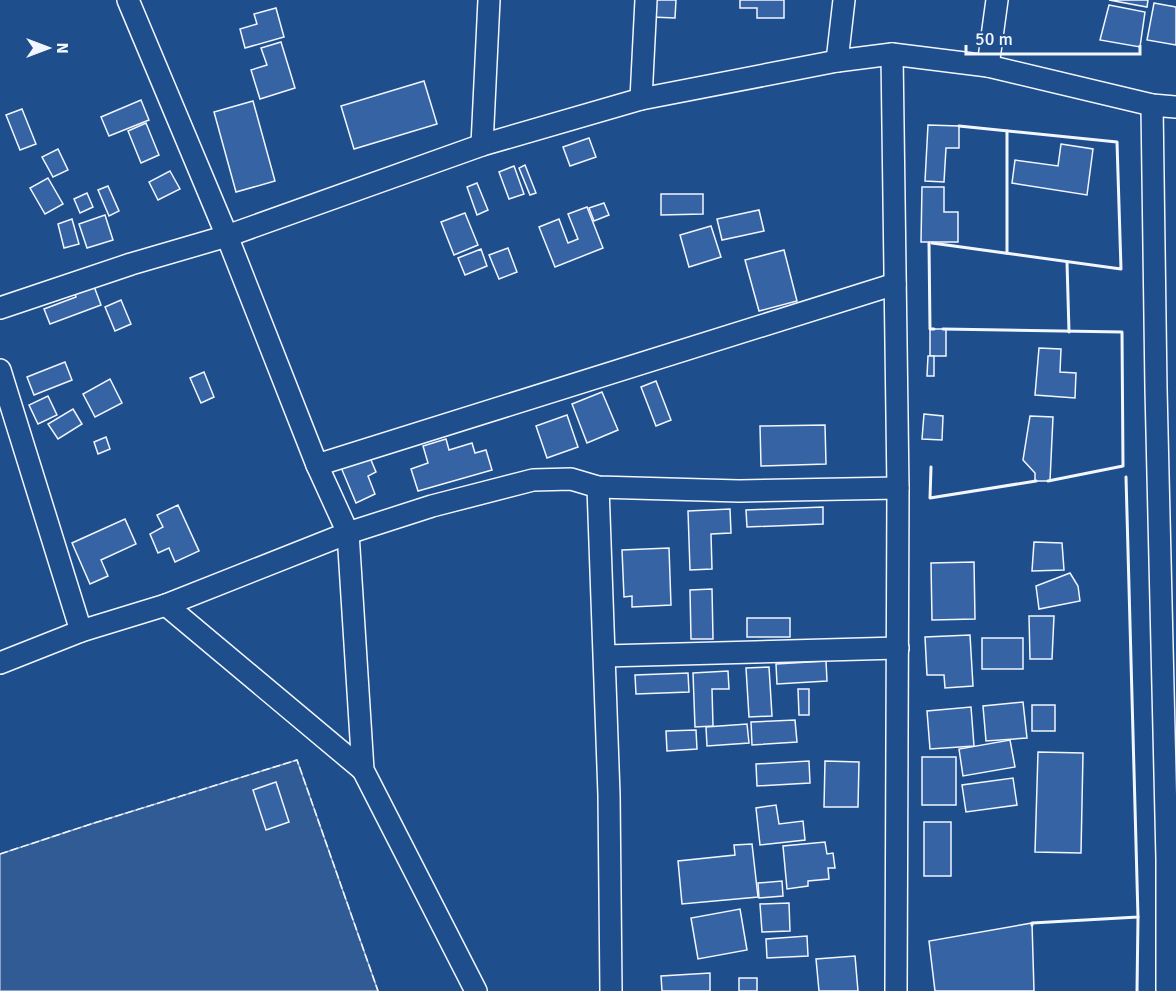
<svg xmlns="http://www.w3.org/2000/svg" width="1176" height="991" font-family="Signika,sans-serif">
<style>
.built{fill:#305b95;stroke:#a8bbd7;stroke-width:1.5}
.building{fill:#3563a3;stroke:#f2f6ff;stroke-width:1.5}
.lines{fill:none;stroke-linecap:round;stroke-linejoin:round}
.minor-casing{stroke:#f2f6ff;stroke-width:24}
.minor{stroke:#1f4e8c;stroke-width:21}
.fence{stroke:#f2f6ff;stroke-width:1.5;stroke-dasharray:8 3;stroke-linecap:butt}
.wall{stroke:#f2f6ff;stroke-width:3}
</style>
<rect width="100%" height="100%" fill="#1f4e8c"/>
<!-- built -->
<path class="built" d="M 297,760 L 378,991 L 0,991 L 0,854 L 91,824 Z"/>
<!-- building -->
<g class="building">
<path d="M 652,0 L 676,0 L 675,18 L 651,17 Z"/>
<path d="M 740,0 L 784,0 L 784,18 L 757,18 L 757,8 L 740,8 Z"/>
<path d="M 1109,0 L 1148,0 L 1147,7 Z"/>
<path d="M 1154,3 L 1176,7 L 1176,45 L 1147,40 Z"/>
<path d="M 1109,5 L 1145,12 L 1140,47 L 1100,40 Z"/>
<path d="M 276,8 L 284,37 L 245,48 L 240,29 L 257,24 L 254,14 Z"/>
<path d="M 281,42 L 295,88 L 260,99 L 251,70 L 267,65 L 261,48 Z"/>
<path d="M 424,81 L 437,124 L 354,149 L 341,106 Z"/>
<path d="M 141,100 L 149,120 L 109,136 L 101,117 Z"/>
<path d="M 253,101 L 275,181 L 236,192 L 214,112 Z"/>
<path d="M 22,109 L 36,144 L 20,150 L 6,115 Z"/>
<path d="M 146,123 L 159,155 L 141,163 L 128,131 Z"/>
<path d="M 928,125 L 959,126 L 959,148 L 946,148 L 944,182 L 925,181 Z"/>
<path d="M 589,138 L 596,157 L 570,166 L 563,147 Z"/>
<path d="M 1061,144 L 1093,149 L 1087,195 L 1012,183 L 1015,160 L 1058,166 Z"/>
<path d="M 58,149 L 68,170 L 53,177 L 42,157 Z"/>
<path d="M 525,165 L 536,193 L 530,195 L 519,168 Z"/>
<path d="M 514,166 L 524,194 L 509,199 L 499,172 Z"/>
<path d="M 170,171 L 180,189 L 158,200 L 149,182 Z"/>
<path d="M 48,178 L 63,204 L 45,214 L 30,188 Z"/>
<path d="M 477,183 L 488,210 L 477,215 L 467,187 Z"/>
<path d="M 108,186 L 119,211 L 109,216 L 98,190 Z"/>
<path d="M 922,187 L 944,187 L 944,212 L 958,212 L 958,242 L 921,242 Z"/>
<path d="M 87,193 L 93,207 L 80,213 L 74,199 Z"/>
<path d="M 661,194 L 703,194 L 703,214 L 661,215 Z"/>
<path d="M 604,203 L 609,215 L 594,221 L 589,208 Z"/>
<path d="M 587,207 L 603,248 L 555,267 L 539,227 L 559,219 L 568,243 L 578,239 L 568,214 Z"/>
<path d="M 759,210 L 764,231 L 722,240 L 717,219 Z"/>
<path d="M 465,213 L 478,245 L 454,255 L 441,222 Z"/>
<path d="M 105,215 L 113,240 L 87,248 L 79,224 Z"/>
<path d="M 72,219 L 79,244 L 64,248 L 58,224 Z"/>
<path d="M 711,226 L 721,257 L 689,267 L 680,235 Z"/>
<path d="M 508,248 L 517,272 L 499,279 L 489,255 Z"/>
<path d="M 481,249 L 487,266 L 465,275 L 458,258 Z"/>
<path d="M 784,250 L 797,301 L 759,311 L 745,260 Z"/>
<path d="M 92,281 L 101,305 L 50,324 L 44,309 L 76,297 L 73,288 Z"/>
<path d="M 121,300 L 131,324 L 115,331 L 105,307 Z"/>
<rect x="930" y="329" width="16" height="27"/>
<path d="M 1039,348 L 1061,349 L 1060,372 L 1076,373 L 1075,398 L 1035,395 Z"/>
<path d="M 928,356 L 934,356 L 934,376 L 927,376 Z"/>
<path d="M 65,362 L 72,380 L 34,395 L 27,377 Z"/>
<path d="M 204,372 L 214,397 L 201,403 L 190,378 Z"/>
<path d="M 110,379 L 122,403 L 95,417 L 83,394 Z"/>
<path d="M 656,381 L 671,420 L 656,426 L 641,387 Z"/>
<path d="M 602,392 L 618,430 L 587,443 L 572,404 Z"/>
<path d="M 48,396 L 57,415 L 38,424 L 29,405 Z"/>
<path d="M 73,409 L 82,424 L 58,439 L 48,424 Z"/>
<path d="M 924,414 L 943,416 L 942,440 L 922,439 Z"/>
<path d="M 567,415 L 578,447 L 547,458 L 536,426 Z"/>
<path d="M 1030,416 L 1053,417 L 1050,481 L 1035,481 L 1035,473 L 1023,460 Z"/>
<path d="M 825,425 L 826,464 L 761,466 L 760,426 Z"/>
<path d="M 106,437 L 110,449 L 98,454 L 94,442 Z"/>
<path d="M 446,439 L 449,450 L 472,443 L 475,453 L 486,450 L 492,470 L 418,491 L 411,469 L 428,463 L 423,446 Z"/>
<path d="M 368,453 L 376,472 L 368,476 L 375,494 L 356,503 L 340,465 Z"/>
<path d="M 178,505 L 199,551 L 175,562 L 169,548 L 158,553 L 150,534 L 163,527 L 157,515 Z"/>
<path d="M 823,507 L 823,524 L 747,527 L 746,510 Z"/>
<path d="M 730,509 L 731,533 L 711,534 L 712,569 L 690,570 L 688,511 Z"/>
<path d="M 125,519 L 136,544 L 101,560 L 108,576 L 90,584 L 72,543 Z"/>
<path d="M 1034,542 L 1062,543 L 1064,570 L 1032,571 Z"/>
<path d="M 669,548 L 671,605 L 632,607 L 632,596 L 624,597 L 622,550 Z"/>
<path d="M 974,562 L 975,619 L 932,620 L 931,563 Z"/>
<path d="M 1070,573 L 1078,586 L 1080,601 L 1039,609 L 1036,586 Z"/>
<path d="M 712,589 L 713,639 L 691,639 L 690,590 Z"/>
<path d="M 1029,616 L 1054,616 L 1052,659 L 1030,659 Z"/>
<rect x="747" y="618" width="43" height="19"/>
<path d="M 970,635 L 973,686 L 945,688 L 944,675 L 927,675 L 925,637 Z"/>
<rect x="982" y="638" width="41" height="31"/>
<path d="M 826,661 L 827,681 L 777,684 L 776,664 Z"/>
<path d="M 769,667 L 772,716 L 749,717 L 746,668 Z"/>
<path d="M 728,671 L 729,689 L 712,689 L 713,726 L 695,727 L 693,673 Z"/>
<path d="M 688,673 L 689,692 L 636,694 L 635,675 Z"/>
<path d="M 798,689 L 809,689 L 809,715 L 799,715 Z"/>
<path d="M 1023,702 L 1027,738 L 986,741 L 983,706 Z"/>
<rect x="1032" y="705" width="23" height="26"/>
<path d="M 971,707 L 974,746 L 930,749 L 927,711 Z"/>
<path d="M 795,720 L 797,742 L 752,745 L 751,722 Z"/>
<path d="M 747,724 L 749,743 L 707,746 L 706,727 Z"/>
<path d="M 696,730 L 697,749 L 667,751 L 666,731 Z"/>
<path d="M 1010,740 L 1015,767 L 963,776 L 959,749 Z"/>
<path d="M 1038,752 L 1083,753 L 1081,853 L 1035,852 Z"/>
<rect x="922" y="757" width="34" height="48"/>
<path d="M 809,761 L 810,783 L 757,786 L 756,764 Z"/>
<path d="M 825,761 L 859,762 L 858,807 L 824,807 Z"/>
<path d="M 1013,778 L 1017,805 L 966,812 L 962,785 Z"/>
<path d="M 276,782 L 289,822 L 266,830 L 253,790 Z"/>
<path d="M 776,805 L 779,824 L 803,821 L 805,840 L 760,845 L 756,808 Z"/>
<rect x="924" y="822" width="27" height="54"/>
<path d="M 825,842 L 827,854 L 833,853 L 835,868 L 828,868 L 829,879 L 808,881 L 808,886 L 787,889 L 783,846 Z"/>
<path d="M 752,844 L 758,897 L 682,904 L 678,861 L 735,855 L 734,845 Z"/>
<path d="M 782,881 L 783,896 L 759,898 L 758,883 Z"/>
<path d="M 789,903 L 790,931 L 762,932 L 760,904 Z"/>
<path d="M 740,909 L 747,950 L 698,959 L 691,918 Z"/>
<path d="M 1032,923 L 1034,991 L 935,991 L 929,941 Z"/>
<path d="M 807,936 L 808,956 L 767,958 L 766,939 Z"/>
<path d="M 855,956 L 858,991 L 819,991 L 816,959 Z"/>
<path d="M 710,973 L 710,991 L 662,991 L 661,976 Z"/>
<rect x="739" y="978" width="18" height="13"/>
</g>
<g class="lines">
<defs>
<g id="minor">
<path d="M 128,0 L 227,236 L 317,465 L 348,533 L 363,770 L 476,991"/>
<path d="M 892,54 L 898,488 L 896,991"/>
<path d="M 837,61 L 844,0"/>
<path d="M 988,66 L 997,0"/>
<path d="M 641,99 L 646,0"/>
<path d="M 1152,105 L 1156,389 L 1167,859 L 1167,991"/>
<path d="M 482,145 L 489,0"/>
<path d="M 0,308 L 131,264 L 227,236 L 482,145 L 641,99 L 837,61 L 892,54 L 988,66 L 1152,105 L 1176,107"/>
<path d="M 0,370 L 81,631"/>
<path d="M 317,465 L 895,284"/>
<path d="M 598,487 L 609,795 L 611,991"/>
<path d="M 166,605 L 363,770"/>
<path d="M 605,656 L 898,648"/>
<path d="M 0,663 L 81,631 L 166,605 L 348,533 L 432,506 L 533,480 L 571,479 L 598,487 L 739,491 L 898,488"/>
</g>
</defs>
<!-- minor casing -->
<use href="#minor" class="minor-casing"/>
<!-- minor -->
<use href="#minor" class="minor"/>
<!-- fence -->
<path class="fence" d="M 0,854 L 91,824 L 297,760 L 378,991"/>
<!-- wall -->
<g class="wall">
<path d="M 929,243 L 930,329 L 934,329"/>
<path d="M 932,243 L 1121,269 L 1117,142 L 959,126"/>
<path d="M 1007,253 L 1007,131"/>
<path d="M 1067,262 L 1069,332"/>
<path d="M 943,329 L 1122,332 L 1123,466 L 1048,481"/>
<path d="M 931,467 L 930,498 L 1036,481"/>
<path d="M 1032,925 L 1032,923 L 1138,917 L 1126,477"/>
<path d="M 1137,991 L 1138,917"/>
</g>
</g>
<!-- north arrow -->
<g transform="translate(48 48) rotate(90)" stroke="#1f4e8c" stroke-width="4.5" paint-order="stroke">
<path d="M0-4.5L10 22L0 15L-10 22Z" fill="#f2f6ff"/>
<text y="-9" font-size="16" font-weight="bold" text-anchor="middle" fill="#f2f6ff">N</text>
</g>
<!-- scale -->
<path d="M966 45v9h174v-9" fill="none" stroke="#f2f6ff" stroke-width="3"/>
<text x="975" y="45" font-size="18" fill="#f2f6ff" stroke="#1f4e8c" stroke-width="4.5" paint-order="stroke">50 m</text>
</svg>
